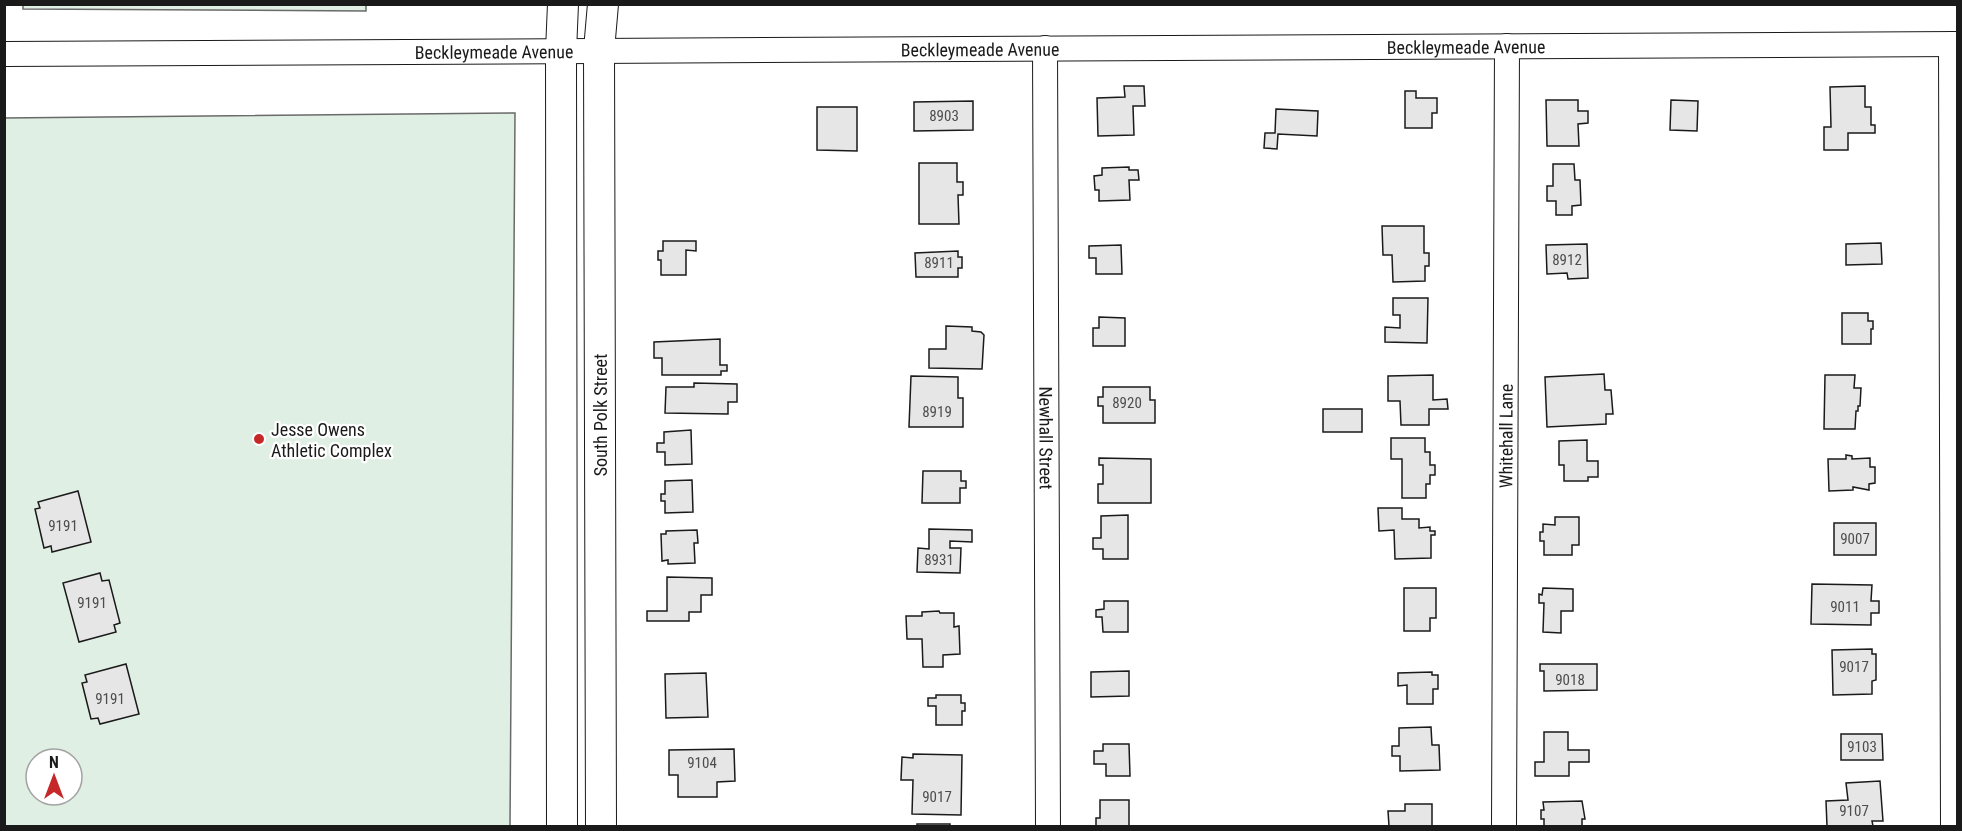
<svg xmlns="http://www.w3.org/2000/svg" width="1962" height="831" font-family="'Roboto Condensed',sans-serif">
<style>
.green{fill:#e0efe3;stroke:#6a6a6a;stroke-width:1.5;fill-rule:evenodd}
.building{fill:#e6e6e6;stroke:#1a1a1a;stroke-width:1.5}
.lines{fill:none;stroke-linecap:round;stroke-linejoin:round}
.minor-casing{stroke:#1a1a1a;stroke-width:26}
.major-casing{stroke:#1a1a1a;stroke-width:32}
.minor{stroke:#fff;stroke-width:24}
.major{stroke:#fff;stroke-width:30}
.poi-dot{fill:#c62828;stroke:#fff;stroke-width:2}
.labels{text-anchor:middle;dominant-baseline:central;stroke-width:4.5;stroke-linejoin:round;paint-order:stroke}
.number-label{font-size:15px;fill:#4d4d4d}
.street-label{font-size:18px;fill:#1a1a1a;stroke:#fff}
.poi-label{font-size:18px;fill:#1a1a1a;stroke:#fff;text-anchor:start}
</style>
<rect width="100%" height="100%" fill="#fff"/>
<!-- green -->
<g class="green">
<path d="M 23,4 L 366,4 L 366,11 L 23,9 Z"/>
<path d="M 515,113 L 510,826 L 5,826 L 4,118 ZM 36,759 L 72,759 L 72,795 L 36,795 Z"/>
</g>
<!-- building -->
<g class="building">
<path d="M 1124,86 L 1144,86 L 1145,106 L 1133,106 L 1134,135 L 1098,136 L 1097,98 L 1125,97 Z"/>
<path d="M 1865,86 L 1865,107 L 1871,107 L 1871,125 L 1875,125 L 1875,133 L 1848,133 L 1848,150 L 1824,150 L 1824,127 L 1831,127 L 1830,87 Z"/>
<path d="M 1405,91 L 1416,91 L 1416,98 L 1437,98 L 1437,113 L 1432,113 L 1432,128 L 1405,128 Z"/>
<path d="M 1546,100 L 1578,100 L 1578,111 L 1588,111 L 1588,123 L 1578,124 L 1579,146 L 1547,146 Z"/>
<path d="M 1671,100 L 1698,101 L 1697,131 L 1670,130 Z"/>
<path d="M 973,101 L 973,130 L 914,131 L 914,102 Z"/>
<path d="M 817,107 L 857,107 L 857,151 L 817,150 Z"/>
<path d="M 1276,109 L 1318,111 L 1317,136 L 1278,134 L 1277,149 L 1264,148 L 1265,133 L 1275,133 Z"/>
<path d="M 919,163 L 957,163 L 957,182 L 963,182 L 963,195 L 958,195 L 959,224 L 919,224 Z"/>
<path d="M 1553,164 L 1574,164 L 1575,180 L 1580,180 L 1581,205 L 1572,206 L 1572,215 L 1556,215 L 1556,201 L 1547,201 L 1547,186 L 1553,186 Z"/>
<path d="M 1129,167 L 1129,170 L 1138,170 L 1139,180 L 1129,180 L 1130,200 L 1099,201 L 1099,190 L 1095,190 L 1094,176 L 1102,175 L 1102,168 Z"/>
<path d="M 1382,226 L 1424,226 L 1424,253 L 1429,253 L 1429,266 L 1425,266 L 1425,281 L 1393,282 L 1392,255 L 1383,255 Z"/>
<path d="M 663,241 L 696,241 L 696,251 L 686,250 L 686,275 L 661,275 L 661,260 L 658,260 L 658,251 L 663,251 Z"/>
<path d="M 1881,243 L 1882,264 L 1846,265 L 1846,244 Z"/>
<path d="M 1587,244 L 1588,278 L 1568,279 L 1567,273 L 1547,274 L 1546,245 Z"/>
<path d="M 1121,245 L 1122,274 L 1096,274 L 1096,258 L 1089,258 L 1089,246 Z"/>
<path d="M 958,251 L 958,257 L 962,257 L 962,268 L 958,268 L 958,277 L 916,277 L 915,253 Z"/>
<path d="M 1393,298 L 1428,298 L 1427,343 L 1385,342 L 1385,327 L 1400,328 L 1400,315 L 1393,315 Z"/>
<path d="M 1842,313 L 1868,313 L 1868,321 L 1873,321 L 1873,329 L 1871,329 L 1871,344 L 1842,344 Z"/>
<path d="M 1099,317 L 1125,318 L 1125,346 L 1093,346 L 1093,328 L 1099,328 Z"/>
<path d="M 946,326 L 972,327 L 972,331 L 981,332 L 984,335 L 982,369 L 929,368 L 929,349 L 946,349 Z"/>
<path d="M 720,339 L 720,365 L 727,365 L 727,371 L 721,371 L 721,375 L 662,375 L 662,358 L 654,358 L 654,342 Z"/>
<path d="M 1604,374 L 1605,390 L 1611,390 L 1613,414 L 1606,414 L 1606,424 L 1547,427 L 1545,377 Z"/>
<path d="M 1433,375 L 1433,400 L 1447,399 L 1448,409 L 1429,409 L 1429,425 L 1401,425 L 1400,401 L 1388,401 L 1388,376 Z"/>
<path d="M 1825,375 L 1855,375 L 1854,388 L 1861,388 L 1860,406 L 1858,406 L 1858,411 L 1856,411 L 1855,429 L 1824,429 Z"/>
<path d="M 911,376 L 958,377 L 958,398 L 963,398 L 963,427 L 909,427 Z"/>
<path d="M 694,383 L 737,384 L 737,402 L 728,402 L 728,414 L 665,413 L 666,387 L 694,387 Z"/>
<path d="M 1103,387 L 1150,387 L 1150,400 L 1155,400 L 1155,423 L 1103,423 L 1103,406 L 1098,406 L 1098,397 L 1103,397 Z"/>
<rect x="1323" y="409" width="39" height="23"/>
<path d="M 691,430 L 692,464 L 665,465 L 665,452 L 657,452 L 657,443 L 664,443 L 664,432 Z"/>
<path d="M 1391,438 L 1425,438 L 1425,452 L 1430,452 L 1430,465 L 1435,465 L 1435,475 L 1430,475 L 1430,484 L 1426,484 L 1426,498 L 1402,498 L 1402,459 L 1391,459 Z"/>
<path d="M 1587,440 L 1587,461 L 1598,461 L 1598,477 L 1588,477 L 1588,481 L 1564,481 L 1564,465 L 1559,465 L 1559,441 Z"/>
<path d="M 1846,455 L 1852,456 L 1852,459 L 1870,458 L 1870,467 L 1875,467 L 1875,483 L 1869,484 L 1869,490 L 1853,487 L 1853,490 L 1829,491 L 1828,459 L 1846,459 Z"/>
<path d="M 1099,458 L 1151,459 L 1151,503 L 1098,503 L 1098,484 L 1103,484 L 1103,465 L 1099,465 Z"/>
<path d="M 923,471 L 961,471 L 961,481 L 966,481 L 966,488 L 960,488 L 960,503 L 922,503 Z"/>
<path d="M 692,480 L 693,512 L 665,513 L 665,501 L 661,501 L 661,494 L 665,494 L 665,481 Z"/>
<path d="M 78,491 L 91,542 L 52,552 L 51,546 L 44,548 L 35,509 L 40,508 L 38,502 Z"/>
<path d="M 1378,508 L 1402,508 L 1402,519 L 1419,519 L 1419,528 L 1430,527 L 1430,531 L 1435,531 L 1435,535 L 1431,535 L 1431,558 L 1395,559 L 1394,530 L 1379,531 Z"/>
<path d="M 1128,515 L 1128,559 L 1103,559 L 1103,549 L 1093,549 L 1093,538 L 1101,538 L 1101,516 Z"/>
<path d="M 1555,517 L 1579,517 L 1579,545 L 1572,545 L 1572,555 L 1544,555 L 1544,541 L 1540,541 L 1540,532 L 1543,532 L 1543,524 L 1555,525 Z"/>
<rect x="1834" y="523" width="42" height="32"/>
<path d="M 929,529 L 972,530 L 972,542 L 950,541 L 950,548 L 961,548 L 960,573 L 917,572 L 918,548 L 929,549 Z"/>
<path d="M 697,530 L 698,543 L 694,543 L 695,563 L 668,564 L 668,560 L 662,561 L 661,534 L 666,534 L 666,531 Z"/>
<path d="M 100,573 L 102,581 L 109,580 L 120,623 L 114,625 L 116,632 L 79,642 L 63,583 Z"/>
<path d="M 667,577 L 712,578 L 712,595 L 701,595 L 701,612 L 689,612 L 689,621 L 647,621 L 647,611 L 667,611 Z"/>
<path d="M 1812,584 L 1872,585 L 1871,601 L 1879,601 L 1879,613 L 1871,613 L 1871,625 L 1811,624 Z"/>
<path d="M 1404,588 L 1436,588 L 1436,618 L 1430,618 L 1430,631 L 1404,631 Z"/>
<path d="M 1543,588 L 1573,589 L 1573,611 L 1561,611 L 1561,633 L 1543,632 L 1544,603 L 1539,603 L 1539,594 L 1542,595 Z"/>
<path d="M 1104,601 L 1128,601 L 1128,632 L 1103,632 L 1102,617 L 1096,617 L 1096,610 L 1104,609 Z"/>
<path d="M 939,611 L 940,613 L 954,613 L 954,627 L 959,626 L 960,654 L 943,655 L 943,667 L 923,667 L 922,639 L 907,639 L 906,616 L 922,616 L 922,612 Z"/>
<path d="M 1872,649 L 1872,654 L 1876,654 L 1876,680 L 1872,681 L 1872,694 L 1833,695 L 1832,650 Z"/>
<path d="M 126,664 L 139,714 L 100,724 L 98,718 L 91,719 L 82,683 L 87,682 L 85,675 Z"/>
<path d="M 1540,664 L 1597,664 L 1597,690 L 1544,691 L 1544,671 L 1540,671 Z"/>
<path d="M 1129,671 L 1129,696 L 1091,697 L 1091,672 Z"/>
<path d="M 1432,672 L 1432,675 L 1438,675 L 1438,689 L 1433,689 L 1433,704 L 1407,704 L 1407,685 L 1398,686 L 1398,673 Z"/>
<path d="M 706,673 L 708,717 L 666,718 L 665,674 Z"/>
<path d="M 936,695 L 961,695 L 961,703 L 965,703 L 965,711 L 962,711 L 962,725 L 936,725 L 936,706 L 928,706 L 928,698 L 936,698 Z"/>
<path d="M 1431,727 L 1432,745 L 1439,745 L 1440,770 L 1400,771 L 1400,756 L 1392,756 L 1392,746 L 1399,746 L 1399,728 Z"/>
<path d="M 1544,732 L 1568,732 L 1568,750 L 1589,750 L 1589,762 L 1569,762 L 1569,776 L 1535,776 L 1535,762 L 1544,762 Z"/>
<path d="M 1841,734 L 1882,734 L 1883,760 L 1841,760 Z"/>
<path d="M 1103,744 L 1129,744 L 1130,776 L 1106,776 L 1106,764 L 1094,764 L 1094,751 L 1103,751 Z"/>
<path d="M 734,749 L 735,781 L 717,782 L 717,797 L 678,797 L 678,775 L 669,775 L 669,750 Z"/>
<path d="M 913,754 L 962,755 L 961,815 L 912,814 L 913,780 L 901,780 L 902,757 L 913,758 Z"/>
<path d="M 1880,781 L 1883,821 L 1872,821 L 1873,826 L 1827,826 L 1826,801 L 1848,800 L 1846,783 Z"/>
<path d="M 1100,800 L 1129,800 L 1129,826 L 1096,826 L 1096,818 L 1100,818 Z"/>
<path d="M 1582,801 L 1585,819 L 1582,819 L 1582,826 L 1544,826 L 1544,819 L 1541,819 L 1541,810 L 1544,810 L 1543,802 Z"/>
<path d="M 1405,804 L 1432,804 L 1432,826 L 1389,826 L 1388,811 L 1405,811 Z"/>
<rect x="917" y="824" width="33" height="2"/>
</g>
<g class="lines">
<defs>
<g id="minor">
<path d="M 1951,44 L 1953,826"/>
<path id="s1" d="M 1045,48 L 1048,826"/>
<path id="s2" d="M 4,54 L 1958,44"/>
<path id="s3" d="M 1504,826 L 1507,46"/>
</g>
<g id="major">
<path d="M 562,826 L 561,51 L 563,4"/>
<path d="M 601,826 L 599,50 L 603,4"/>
</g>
</defs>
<!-- minor casing -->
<use href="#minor" class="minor-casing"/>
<!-- major casing -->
<use href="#major" class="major-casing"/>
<!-- minor -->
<use href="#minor" class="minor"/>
<!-- major -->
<use href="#major" class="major"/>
</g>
<!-- markers -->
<circle class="poi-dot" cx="259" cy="439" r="6"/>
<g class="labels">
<!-- number labels -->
<g class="number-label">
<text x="944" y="116">8903</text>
<text x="1567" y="260">8912</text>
<text x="939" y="263">8911</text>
<text x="1127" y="403">8920</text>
<text x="937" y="412">8919</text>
<text x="63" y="526">9191</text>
<text x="1855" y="539">9007</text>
<text x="939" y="560">8931</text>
<text x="92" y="603">9191</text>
<text x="1845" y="607">9011</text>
<text x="1854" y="667">9017</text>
<text x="1570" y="680">9018</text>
<text x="110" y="699">9191</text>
<text x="1862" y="747">9103</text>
<text x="702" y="763">9104</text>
<text x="937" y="797">9017</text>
<text x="1854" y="811">9107</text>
</g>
<!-- street labels -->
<g class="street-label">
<text stroke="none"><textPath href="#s2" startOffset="1462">Beckleymeade Avenue</textPath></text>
<text stroke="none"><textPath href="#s2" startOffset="976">Beckleymeade Avenue</textPath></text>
<text stroke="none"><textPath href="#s2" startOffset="490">Beckleymeade Avenue</textPath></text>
<text transform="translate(600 415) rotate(-90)">South Polk Street</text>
<text stroke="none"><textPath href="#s3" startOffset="390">Whitehall Lane</textPath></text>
<text stroke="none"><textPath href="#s1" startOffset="390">Newhall Street</textPath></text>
</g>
<!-- poi labels -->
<g class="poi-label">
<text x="271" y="429">Jesse Owens<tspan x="271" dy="21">Athletic Complex</tspan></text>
</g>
</g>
<!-- border -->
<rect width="1962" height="831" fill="none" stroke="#1a1a1a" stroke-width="12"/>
<!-- north arrow -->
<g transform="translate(54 777)"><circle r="28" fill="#ffffff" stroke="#a3a3a3" stroke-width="1.5"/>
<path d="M0-4.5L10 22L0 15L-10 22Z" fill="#c62828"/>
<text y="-9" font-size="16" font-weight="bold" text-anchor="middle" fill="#1a1a1a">N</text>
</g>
</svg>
